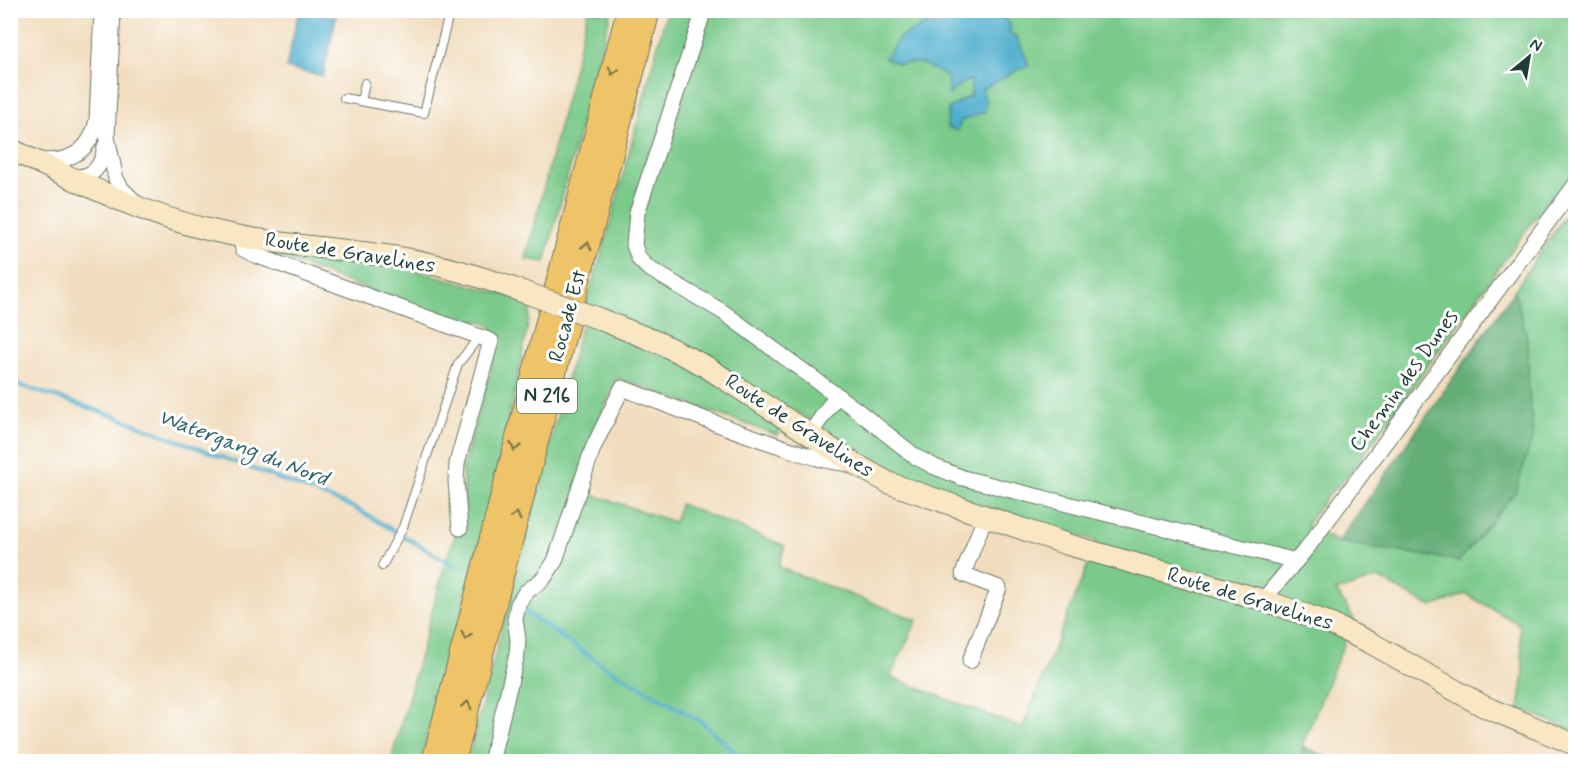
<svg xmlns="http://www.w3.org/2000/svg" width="1586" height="772" font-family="Mynerve,sans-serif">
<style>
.green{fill:#7aca8b;stroke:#4c8460;stroke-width:1.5;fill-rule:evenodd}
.forest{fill:#63ae77;stroke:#417656;stroke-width:1.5}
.water{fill:#4eaecd;stroke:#367680;stroke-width:1.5}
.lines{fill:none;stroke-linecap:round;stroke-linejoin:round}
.stream{stroke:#4eaecd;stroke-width:4}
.service-casing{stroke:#687564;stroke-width:10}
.minor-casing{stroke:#687564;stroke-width:17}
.secondary-casing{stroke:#687564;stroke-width:23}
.trunk-casing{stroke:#687564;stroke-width:26}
.service{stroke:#fff;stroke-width:8}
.minor{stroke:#fff;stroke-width:15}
.secondary{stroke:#f9e7c3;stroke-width:21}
.trunk{stroke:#efc469;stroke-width:24}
.secondary-bridge-casing{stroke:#687564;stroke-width:23;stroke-linecap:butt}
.secondary-bridge{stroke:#f9e7c3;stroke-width:21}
.oneway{stroke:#7d7a4c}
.labels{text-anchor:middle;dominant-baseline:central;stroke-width:6;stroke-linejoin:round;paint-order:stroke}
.shield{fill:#fff;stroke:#627771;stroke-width:1.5}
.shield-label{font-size:20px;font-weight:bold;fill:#1f3d34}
.street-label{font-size:21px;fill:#1f3d34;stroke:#fff}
.water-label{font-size:22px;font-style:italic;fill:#2f656a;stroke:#fff}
</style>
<rect width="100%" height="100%" fill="#fff"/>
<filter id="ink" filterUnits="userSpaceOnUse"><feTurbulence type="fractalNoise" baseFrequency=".0167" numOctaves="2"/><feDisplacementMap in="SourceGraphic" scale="12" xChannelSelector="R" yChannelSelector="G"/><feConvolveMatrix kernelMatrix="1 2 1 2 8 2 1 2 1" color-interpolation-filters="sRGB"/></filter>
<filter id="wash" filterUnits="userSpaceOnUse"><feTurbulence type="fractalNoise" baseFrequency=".008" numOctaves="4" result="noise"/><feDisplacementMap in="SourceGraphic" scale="24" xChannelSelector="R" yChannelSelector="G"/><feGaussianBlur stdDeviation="1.35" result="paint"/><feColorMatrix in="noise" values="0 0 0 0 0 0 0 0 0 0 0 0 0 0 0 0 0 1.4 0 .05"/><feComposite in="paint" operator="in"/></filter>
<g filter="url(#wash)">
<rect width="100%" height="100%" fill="#f1ddbe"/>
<!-- green -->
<g class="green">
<path d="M 588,11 L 611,11 L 545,262 L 526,259 Z"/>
<path d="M 667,11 L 1575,11 L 1575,731 L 1519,709 L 1524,673 L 1519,624 L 1466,594 L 1432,607 L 1378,578 L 1336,591 L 1354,619 L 1302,746 L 1304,761 L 467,762 L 590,291 L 605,243 ZM 1552,194 L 1570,208 L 1514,291 L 1528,341 L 1528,379 L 1516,491 L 1459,561 L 1338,542 L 1306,526 L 1325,498 L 1348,476 ZM 617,378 L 777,435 L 791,408 L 895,474 L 921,486 L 1096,541 L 1087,567 L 1022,728 L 890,677 L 917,620 L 778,567 L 785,546 L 680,504 L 674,522 L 576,489 L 587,450 Z"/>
<path d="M 255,248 L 396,265 L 532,302 C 505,457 462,610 420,761 L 391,761 L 445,564 L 465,507 L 462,468 L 499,341 C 489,315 477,321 453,321 Z"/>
</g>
<!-- forest -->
<g class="forest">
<path d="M 1514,291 L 1528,341 L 1528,379 L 1533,436 L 1516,491 L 1459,561 L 1338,542 Z"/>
<path d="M 1302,746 L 1334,761 L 1304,761 Z"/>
</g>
<!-- water -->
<g class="water">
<path d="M 299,11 L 309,11 L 336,17 L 323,76 L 286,68 Z"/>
<path d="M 943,11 L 999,11 L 1010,24 L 1010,33 L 1018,39 L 1029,65 C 1012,71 999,82 982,89 L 986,102 L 985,112 L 962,120 L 957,131 L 947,127 L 948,109 L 971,95 L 971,79 L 959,85 L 949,95 L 947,76 L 920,63 L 898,64 L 885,58 L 899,38 L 927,23 L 933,27 Z"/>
</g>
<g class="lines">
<!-- stream -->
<g class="stream">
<path d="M 10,382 L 117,417 L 355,508 L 455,566"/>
<path d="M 524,611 L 601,664 L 702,722 L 746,762"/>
</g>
</g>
</g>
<g filter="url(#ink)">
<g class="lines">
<defs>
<g id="service">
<path d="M 344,98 L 424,113 L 450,10"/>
<path d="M 361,101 L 365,83"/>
<path d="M 382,566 L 403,527 L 458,364 L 479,337"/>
</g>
<g id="minor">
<path d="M 113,10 L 107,137 L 116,179 L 122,189 L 136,203"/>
<path d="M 704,10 L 637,213 L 634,245 L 639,259 L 648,268 L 723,312 L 854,408 L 916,457 L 935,467 L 963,478 L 1296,561"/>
<path d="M 39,160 C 70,164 91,150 97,120 L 102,10"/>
<path d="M 71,176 C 93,180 102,166 105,146"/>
<path d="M 240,237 L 243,249 L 255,255 L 491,341 L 457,463 L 456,481 L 460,528"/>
<path d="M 810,434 L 837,395"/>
<path d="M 1263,600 L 1307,548 L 1576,184"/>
<path d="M 970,661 L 999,588 L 963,574 L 985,517"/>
<path d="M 491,762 L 517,654 L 518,639 L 515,620 L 518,604 L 526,592 L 544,578 L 555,561 L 593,448 L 622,388 C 673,407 723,427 774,444 C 801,453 826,463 855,464"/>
</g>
<g id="secondary">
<path d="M 10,149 C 76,180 142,215 214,231 C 277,246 344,248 408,259 C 446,266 482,277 518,290"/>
<path d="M 597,318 L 662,344 L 705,366 L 855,464 L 889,483 L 1066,544 L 1263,600 L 1324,621 L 1371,643 L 1483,706 L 1576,745"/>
</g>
<g id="trunk">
<path d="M 434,762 L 629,10"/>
<path d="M 453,762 L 648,10"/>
</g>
</defs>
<!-- service casing -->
<use href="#service" class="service-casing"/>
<!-- minor casing -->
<use href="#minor" class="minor-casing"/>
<!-- secondary casing -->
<use href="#secondary" class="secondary-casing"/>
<!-- trunk casing -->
<use href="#trunk" class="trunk-casing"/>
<!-- service -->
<use href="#service" class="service"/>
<!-- minor -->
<use href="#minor" class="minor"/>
<!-- secondary -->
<use href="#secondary" class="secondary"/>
<!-- trunk -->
<use href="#trunk" class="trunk"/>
<defs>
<path id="secondary-bridge" d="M 518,290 L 597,318"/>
</defs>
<!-- secondary-bridge casing -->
<use href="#secondary-bridge" class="secondary-bridge-casing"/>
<!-- secondary-bridge -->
<use href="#secondary-bridge" class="secondary-bridge"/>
</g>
<!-- one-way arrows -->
<defs><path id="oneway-chevron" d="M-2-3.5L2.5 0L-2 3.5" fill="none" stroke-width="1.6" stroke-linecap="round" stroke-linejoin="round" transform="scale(1.5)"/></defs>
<g class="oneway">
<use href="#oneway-chevron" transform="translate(613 71) rotate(105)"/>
<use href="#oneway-chevron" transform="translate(587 246) rotate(-75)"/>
<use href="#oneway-chevron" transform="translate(515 447) rotate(104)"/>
<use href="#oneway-chevron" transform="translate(516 516) rotate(-76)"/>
<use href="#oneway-chevron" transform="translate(466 636) rotate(105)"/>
<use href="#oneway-chevron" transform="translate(467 705) rotate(-75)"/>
</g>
</g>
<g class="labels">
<!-- shield labels -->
<rect class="shield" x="517" y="379" width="60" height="34" rx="4.5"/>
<g class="shield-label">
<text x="547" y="396">N 216</text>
</g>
<!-- street labels -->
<g class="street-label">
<text transform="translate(350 253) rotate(9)">Route de Gravelines</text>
<text transform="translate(568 316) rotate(-75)">Rocade Est</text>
<text transform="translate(1404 381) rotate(-54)">Chemin des Dunes</text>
<text transform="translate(799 426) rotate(33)">Route de Gravelines</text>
<text transform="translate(1250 599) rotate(17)">Route de Gravelines</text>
</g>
<!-- water labels -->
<g class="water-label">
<text transform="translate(243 448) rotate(21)">Watergang du Nord</text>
</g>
</g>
<!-- margin -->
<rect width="1586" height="772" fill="none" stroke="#fff" stroke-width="36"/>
<!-- north arrow -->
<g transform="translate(1529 57) rotate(30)" stroke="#ffffff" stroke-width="4.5" paint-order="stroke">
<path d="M0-4.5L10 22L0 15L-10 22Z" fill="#1f3d34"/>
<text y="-9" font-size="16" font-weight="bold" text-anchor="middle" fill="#1f3d34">N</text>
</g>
</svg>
